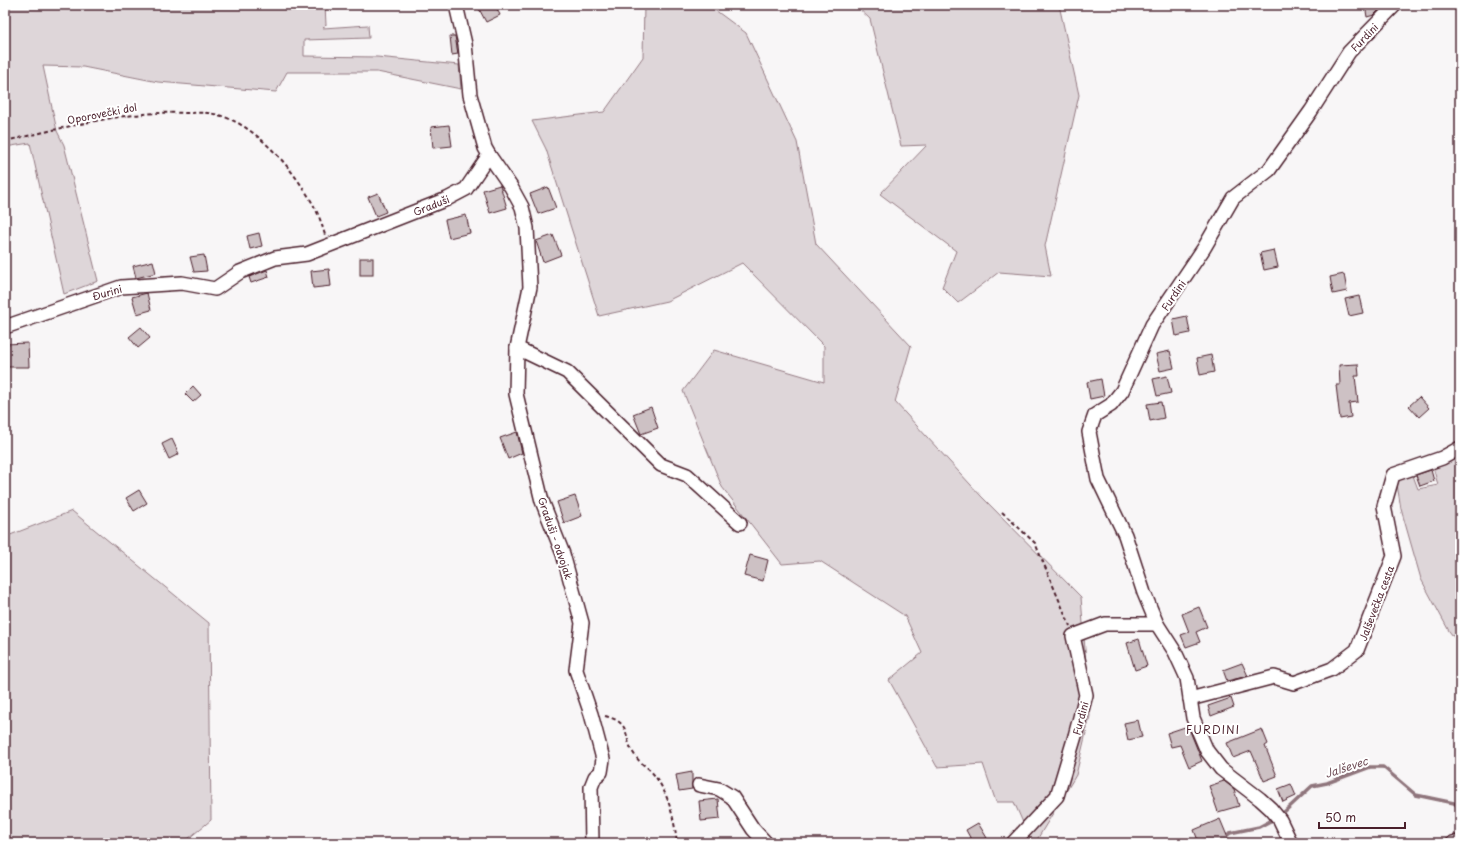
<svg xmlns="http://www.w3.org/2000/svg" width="1465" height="848" font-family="'Playpen Sans',sans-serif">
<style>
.green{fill:#ded6d9;stroke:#947a82}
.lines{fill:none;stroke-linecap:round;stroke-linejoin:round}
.stream{stroke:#8f747b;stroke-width:3.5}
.building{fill:#cdc1c4;stroke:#4a1f2b}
.street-casing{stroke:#4a1f2b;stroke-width:16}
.path{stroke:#4a1f2b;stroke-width:2;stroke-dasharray:4 3;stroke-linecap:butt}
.street{stroke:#fff;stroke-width:13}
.labels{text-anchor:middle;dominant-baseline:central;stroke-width:4;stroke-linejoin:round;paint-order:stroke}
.street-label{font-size:10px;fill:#4a1f2b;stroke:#fff}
.neighbourhood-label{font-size:11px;letter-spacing:1px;fill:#4a1f2b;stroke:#fff}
.water-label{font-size:11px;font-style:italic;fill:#72515a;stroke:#fff}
</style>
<rect width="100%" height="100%" fill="#f8f6f7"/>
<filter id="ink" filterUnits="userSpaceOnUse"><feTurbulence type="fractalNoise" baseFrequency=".025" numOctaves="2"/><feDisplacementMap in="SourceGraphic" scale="8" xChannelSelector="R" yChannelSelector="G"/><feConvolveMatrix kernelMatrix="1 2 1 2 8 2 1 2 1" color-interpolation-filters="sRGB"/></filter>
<g filter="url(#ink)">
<!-- green -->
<g class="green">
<path d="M 5,5 L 325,5 L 326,25 L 323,28 L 368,25 L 369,38 L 304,40 L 304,56 L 377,57 L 459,65 L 461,89 L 377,72 L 287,72 L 276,92 L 158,82 L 83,67 L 43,66 L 57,131 L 64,145 L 98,281 L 64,294 L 30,143 L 5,147 Z"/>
<path d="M 644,5 L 711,5 L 711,7 L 746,33 L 797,142 L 816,244 L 911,346 L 895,402 L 981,496 L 1081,597 L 1090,716 L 1076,775 L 1035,843 L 1032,843 L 1014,802 L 996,802 L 983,764 L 937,767 L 889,680 L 922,653 L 905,616 L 820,561 L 782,564 L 722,487 L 683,391 L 714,350 L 824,382 L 824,346 L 742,263 L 667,301 L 599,316 L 546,149 L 532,121 L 604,112 L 643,57 Z"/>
<path d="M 855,5 L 1059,5 L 1079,95 L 1045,246 L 1051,276 L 999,272 L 958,303 L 942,287 L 956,251 L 880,194 L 927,145 L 901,146 L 870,19 Z"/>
<path d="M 1460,450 L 1460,645 L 1449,631 L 1421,579 L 1401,509 L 1396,478 L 1412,473 L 1418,489 L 1438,485 L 1433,467 Z"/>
<path d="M 72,511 L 209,623 L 211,820 L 183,843 L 5,843 L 5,537 Z"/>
</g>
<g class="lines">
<!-- stream -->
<g class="stream">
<path d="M 1283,813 L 1312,786 L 1327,783 L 1370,767 L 1383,767 L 1416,795 L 1454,803 L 1460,808"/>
<path d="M 1217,843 L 1230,833 L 1259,827 L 1274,819"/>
</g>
</g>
<!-- building -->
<g class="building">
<path d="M 477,5 L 495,5 L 500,15 L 486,22 Z"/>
<path d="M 1365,5 L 1379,5 L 1380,9 L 1374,15 L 1367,17 Z"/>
<path d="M 450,36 L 455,36 L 458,54 L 452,55 Z"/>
<path d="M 449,125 L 452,146 L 433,148 L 431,127 Z"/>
<path d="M 500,185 L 507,208 L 490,213 L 483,190 Z"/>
<path d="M 548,187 L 556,208 L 538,214 L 530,194 Z"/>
<path d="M 378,193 L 386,212 L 376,216 L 368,197 Z"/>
<path d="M 466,215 L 470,233 L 449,238 L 445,220 Z"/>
<path d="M 259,233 L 262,246 L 250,249 L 247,236 Z"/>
<path d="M 553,235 L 561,255 L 543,262 L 536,241 Z"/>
<path d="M 1274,250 L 1278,267 L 1264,270 L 1260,253 Z"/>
<path d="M 204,255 L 207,271 L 194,272 L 190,257 Z"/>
<rect x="360" y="258" width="13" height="17"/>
<path d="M 153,261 L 156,273 L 136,278 L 133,266 Z"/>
<path d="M 329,269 L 331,286 L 313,288 L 311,271 Z"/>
<path d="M 267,270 L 269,277 L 251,283 L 249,277 Z"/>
<path d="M 1344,274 L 1347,291 L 1333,294 L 1330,277 Z"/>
<path d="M 147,293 L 151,310 L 137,314 L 132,297 Z"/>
<path d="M 1359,296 L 1363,313 L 1349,316 L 1345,299 Z"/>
<path d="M 1187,316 L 1190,333 L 1176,336 L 1173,319 Z"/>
<path d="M 141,327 L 150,338 L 138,348 L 129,337 Z"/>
<path d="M 28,343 L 29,367 L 5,367 L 5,344 Z"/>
<path d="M 1170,351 L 1174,368 L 1160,371 L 1156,354 Z"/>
<path d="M 1211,355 L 1214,372 L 1200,375 L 1197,358 Z"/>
<path d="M 1358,364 L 1359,376 L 1355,376 L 1358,402 L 1349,403 L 1351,417 L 1340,419 L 1336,385 L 1340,385 L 1339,365 Z"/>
<path d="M 1167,376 L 1171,393 L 1157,396 L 1153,379 Z"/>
<path d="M 1101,379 L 1104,396 L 1090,399 L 1087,382 Z"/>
<path d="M 193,386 L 201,395 L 193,402 L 185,394 Z"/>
<path d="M 1419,397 L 1429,408 L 1419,417 L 1409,406 Z"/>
<path d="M 1161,402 L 1164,418 L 1150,421 L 1147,404 Z"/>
<path d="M 651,407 L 658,428 L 641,434 L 633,414 Z"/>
<path d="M 517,432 L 522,453 L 508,459 L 500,438 Z"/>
<path d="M 172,439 L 179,454 L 169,459 L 162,444 Z"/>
<path d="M 1431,470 L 1434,481 L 1420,486 L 1416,475 Z"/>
<path d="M 139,490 L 147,503 L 134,511 L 126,498 Z"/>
<path d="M 575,496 L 582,516 L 564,523 L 557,502 Z"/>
<path d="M 750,555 L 768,560 L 763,581 L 744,576 Z"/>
<path d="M 1199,607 L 1207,627 L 1196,632 L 1200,642 L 1186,647 L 1181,635 L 1189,632 L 1182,614 Z"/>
<path d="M 1139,639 L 1147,666 L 1135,670 L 1127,643 Z"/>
<path d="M 1242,663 L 1248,676 L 1227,681 L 1223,670 Z"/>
<path d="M 1231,698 L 1234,707 L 1211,716 L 1208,706 Z"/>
<path d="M 1138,720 L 1142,737 L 1128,740 L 1124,723 Z"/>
<path d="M 1188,726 L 1202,761 L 1189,767 L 1180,745 L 1171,747 L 1167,733 Z"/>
<path d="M 1262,729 L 1268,744 L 1265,746 L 1277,776 L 1264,781 L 1251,751 L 1233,758 L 1227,743 Z"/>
<path d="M 692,772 L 692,789 L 679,791 L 676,775 Z"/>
<path d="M 1224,781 L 1234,789 L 1239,806 L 1218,812 L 1209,786 Z"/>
<path d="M 1291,784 L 1296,796 L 1283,802 L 1278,789 Z"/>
<path d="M 718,799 L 720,819 L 701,821 L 699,801 Z"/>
<path d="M 1220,819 L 1230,843 L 1199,843 L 1194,830 Z"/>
<path d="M 978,823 L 987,838 L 978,843 L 973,843 L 966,830 Z"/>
</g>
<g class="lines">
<defs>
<g id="street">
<path d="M 489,155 L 511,187 L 522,207 L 527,228 L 530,287 L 517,348 L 516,394 L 542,501 L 563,554 L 582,623 L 576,670 L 591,714 L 603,759 L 601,772 L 595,777 L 591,787 L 592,843"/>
<path d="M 5,327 L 121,287 L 182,283 L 215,289 L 240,272 L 275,258 L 307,254 L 447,199 L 466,189 L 489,155 L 485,148 L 470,95 L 465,44 L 456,5"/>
<path d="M 517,348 L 567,372 L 661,465 L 687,475 L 740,523"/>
<path d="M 1190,699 L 1274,677 L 1294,683 L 1332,669 L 1357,650 L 1394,556 L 1384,506 L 1393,475 L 1442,458 L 1460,448"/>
<path d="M 699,785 L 719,789 L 732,797 L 753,829 L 766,843"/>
<path d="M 1013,843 L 1057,796 L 1075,736 L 1086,695 L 1073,636 L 1105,624 L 1157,624"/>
<path d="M 1291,843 L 1280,820 L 1271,809 L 1260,799 L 1221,769 L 1207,751 L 1193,718 L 1187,678 L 1175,652 L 1157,624 L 1144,593 L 1125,535 L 1098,479 L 1089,432 L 1095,415 L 1111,405 L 1122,391 L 1152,325 L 1204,248 L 1233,198 L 1269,170 L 1311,111 L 1349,52 L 1395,5"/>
<path d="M 1453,843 L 1460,842"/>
</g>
</defs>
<!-- street casing -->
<use href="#street" class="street-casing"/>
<!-- path -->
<g class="path">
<path d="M 5,141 C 65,128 125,110 187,113 C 196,113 206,112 214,114 C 255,122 295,171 314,206 C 319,215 322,225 325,235"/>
<path d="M 1002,512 L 1035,543 L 1070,626"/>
<path d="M 605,716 C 633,723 622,736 634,754 C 638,761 643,764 649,769 C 668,789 674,817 677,843"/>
</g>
<!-- street -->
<use href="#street" class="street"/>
</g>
</g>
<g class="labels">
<!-- street labels -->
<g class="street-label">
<text transform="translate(1364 37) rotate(-46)">Furdini</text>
<text transform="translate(102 113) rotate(-11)">Oporovečki dol</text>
<text transform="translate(431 205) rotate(-22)">Graduši</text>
<text transform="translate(107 292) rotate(-16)">Đurini</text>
<text transform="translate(1173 295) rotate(-56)">Furdini</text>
<text transform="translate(556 538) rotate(71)">Graduši - odvojak</text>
<text transform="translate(1376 603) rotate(-69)">Jalševečka cesta</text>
<text transform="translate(1080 718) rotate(-75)">Furdini</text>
</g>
<!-- neighbourhood labels -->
<g class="neighbourhood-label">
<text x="1213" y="729">FURDINI</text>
</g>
<!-- water labels -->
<g class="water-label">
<text transform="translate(1346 767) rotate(-18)">Jalševec</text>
</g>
</g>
<!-- margin -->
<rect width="1465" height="848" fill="none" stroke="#fff" stroke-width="20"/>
<rect x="10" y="10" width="1445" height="828" fill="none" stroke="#4a1f2b" stroke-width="1.5" filter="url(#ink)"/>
<!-- scale -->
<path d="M1319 822v6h86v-6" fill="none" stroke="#4a1f2b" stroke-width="2"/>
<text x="1325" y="822" font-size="12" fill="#4a1f2b" stroke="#ffffff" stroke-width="3" paint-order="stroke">50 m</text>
</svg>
